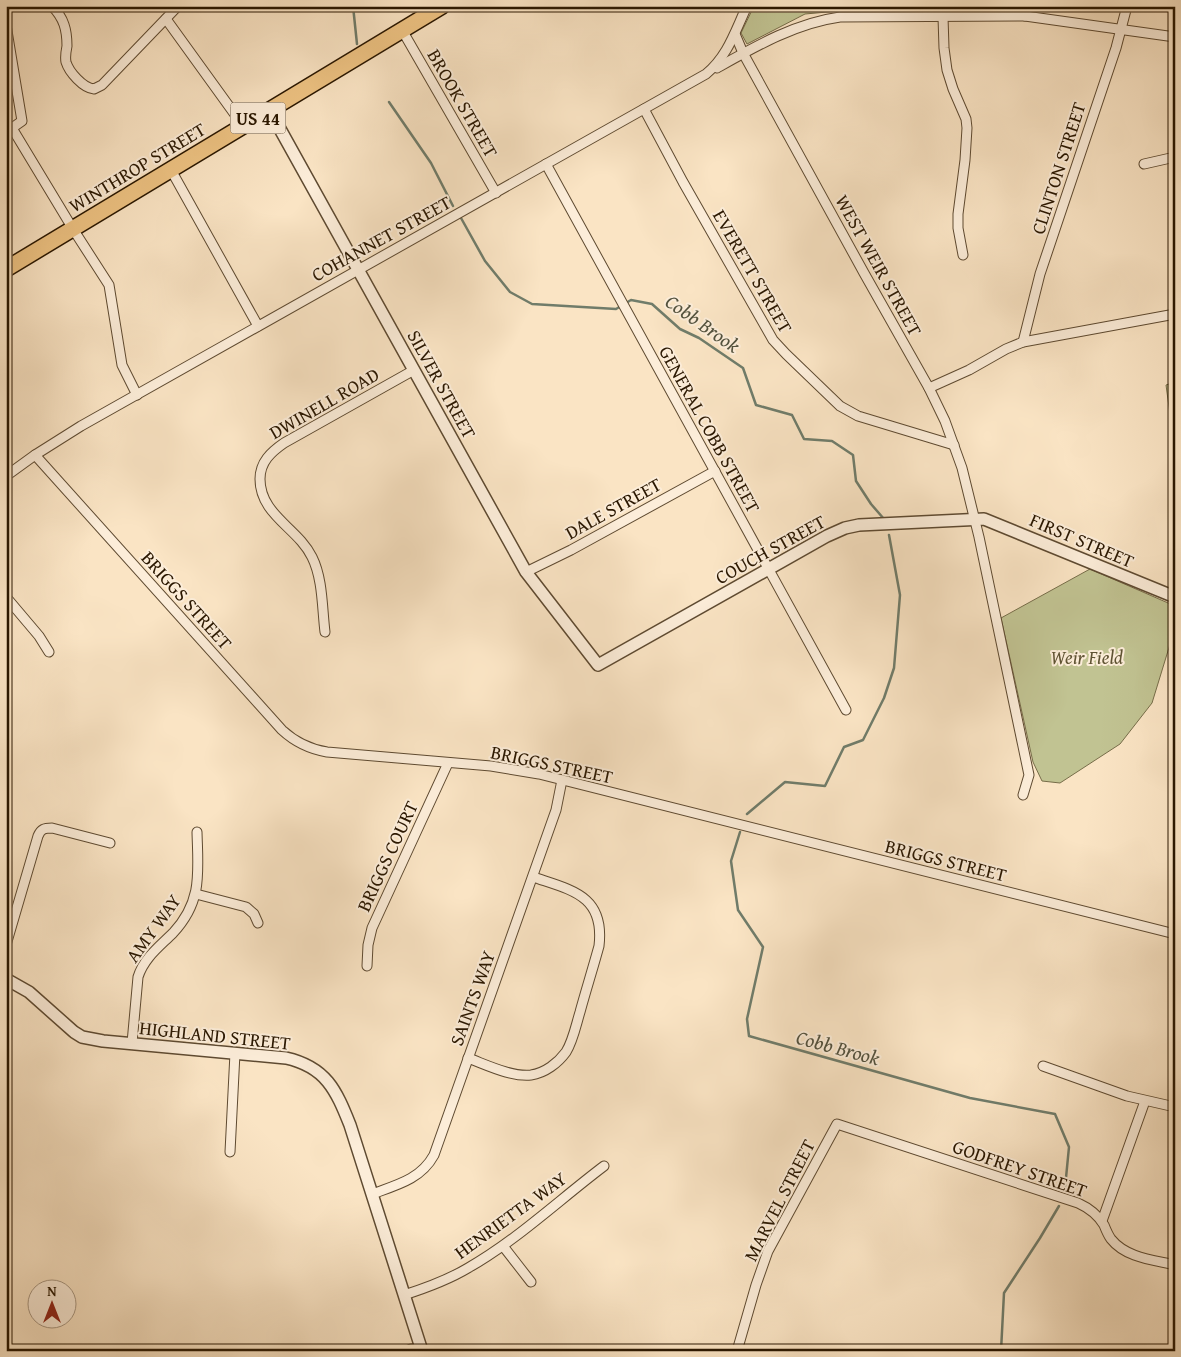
<svg xmlns="http://www.w3.org/2000/svg" width="1181" height="1357" font-family="'Gentium Book Plus',serif">
<style>
.green{fill:#c1c392;stroke:#766d49}
.lines{fill:none;stroke-linecap:round;stroke-linejoin:round}
.stream{stroke:#707c6a;stroke-width:2.5}
.minor-casing{stroke:#5e4a31;stroke-width:11}
.tertiary-casing{stroke:#5e4a31;stroke-width:14}
.trunk-casing{stroke:#2a1700;stroke-width:18}
.minor{stroke:#fcedd9;stroke-width:9}
.tertiary{stroke:#fcedd9;stroke-width:11}
.trunk{stroke:#edc282;stroke-width:15}
.labels{text-anchor:middle;dominant-baseline:central;stroke-width:4;stroke-linejoin:round;paint-order:stroke}
.shield{fill:#fcedd9;stroke:#695741;stroke-width:1}
.shield-label{font-size:18px;font-weight:bold;fill:#2a1700}
.street-label{font-size:19px;fill:#2a1700;stroke:#fcedd9}
.park-label{font-size:19px;font-style:italic;fill:#5f5333;stroke:#fcedd9}
.water-label{font-size:20px;font-style:italic;fill:#53523e;stroke:#fcedd9}
</style>
<rect width="100%" height="100%" fill="#fae4c4"/>
<filter id="stains"><feTurbulence type="fractalNoise" baseFrequency=".004" numOctaves="4"/><feColorMatrix values="0 0 0 0 .2 0 0 0 0 .09 0 0 0 0 .02 0 0 0 .5 -.17"/></filter>
<radialGradient id="worn" r=".72"><stop offset=".6" stop-color="#630" stop-opacity="0"/><stop offset="1" stop-color="#630" stop-opacity=".3"/></radialGradient>
<!-- green -->
<g class="green">
<path d="M 754,6 L 1020,6 L 1020,8 L 964,9 L 861,9 L 805,14 L 747,44 L 741,33 Z"/>
<path d="M 1175,382 L 1175,451 L 1166,385 Z"/>
<path d="M 1090,569 L 1175,606 L 1175,628 L 1152,703 L 1120,744 L 1060,783 L 1042,781 L 1033,762 L 1001,618 Z"/>
</g>
<g class="lines">
<!-- stream -->
<g class="stream">
<path d="M 353,6 L 357,44"/>
<path d="M 389,102 L 431,163 L 453,206"/>
<path d="M 461,218 L 485,261 L 510,292 L 532,304 L 616,309 L 621,306"/>
<path d="M 626,303 L 631,300 L 652,304 L 680,329 L 699,338 L 743,368 L 756,405 L 792,415 L 804,439 L 832,441 L 853,455 L 856,481 L 871,504 L 884,519"/>
<path d="M 747,814 L 785,782 L 825,786 L 844,747 L 863,740 L 884,698 L 894,668 L 900,595 L 889,535"/>
<path d="M 740,832 L 731,861 L 738,910 L 763,947 L 747,1019 L 749,1036 L 970,1098 L 1055,1114 L 1069,1147 L 1065,1188"/>
<path d="M 1001,1351 L 1004,1293 L 1040,1238 L 1059,1206"/>
</g>
<defs>
<g id="minor">
<path d="M 52,6 C 64,18 67,30 67,46 C 66,51 65,57 66,62 C 69,72 83,88 94,89 L 102,85 L 178,6"/>
<path d="M 1025,16 L 1027,6"/>
<path d="M 943,17 L 944,48 L 947,70 L 953,89 L 966,119 L 967,128 L 965,160 L 958,214 L 958,228 L 963,255"/>
<path d="M 166,19 L 244,127"/>
<path d="M 6,25 L 22,121 L 12,128 L 73,229 L 109,285 L 122,365 L 137,395"/>
<path d="M 402,30 L 496,193"/>
<path d="M 735,34 L 743,53 L 864,273 L 929,388 L 945,421 L 962,468 L 979,537 L 1029,775 L 1023,795"/>
<path d="M 717,68 C 756,46 796,23 840,17 L 1025,16 L 1175,37"/>
<path d="M 644,109 L 683,182 L 773,340 L 786,354 L 840,406 L 858,416 L 954,445"/>
<path d="M 546,164 L 846,710"/>
<path d="M 1144,164 L 1175,157"/>
<path d="M 171,170 L 258,326"/>
<path d="M 1023,342 L 1040,274 L 1116,48 L 1127,6"/>
<path d="M 929,388 L 969,370 L 1006,349 L 1023,342 L 1175,314"/>
<path d="M 35,455 L 282,730 C 295,742 309,749 327,752 L 491,766 L 539,774 L 1175,934"/>
<path d="M 6,476 L 35,455 L 81,426 L 706,74 C 728,56 735,31 747,6"/>
<path d="M 526,572 L 571,550 L 715,471"/>
<path d="M 6,597 L 39,636 L 49,652"/>
<path d="M 325,632 C 322,608 323,579 312,557 C 298,528 260,515 260,479 C 260,462 271,452 284,443 L 414,370"/>
<path d="M 196,894 L 246,907 L 254,914 L 258,923"/>
<path d="M 6,945 L 38,836 C 41,829 44,828 52,828 L 110,843"/>
<path d="M 367,966 L 368,945 L 372,928 L 448,763"/>
<path d="M 132,1043 L 138,977 C 144,958 159,947 173,933 C 203,901 198,872 197,832"/>
<path d="M 468,1058 C 487,1065 511,1077 531,1075 C 545,1073 558,1063 566,1052 C 573,1041 576,1025 580,1012 C 586,990 593,968 599,946 C 605,895 571,890 533,877"/>
<path d="M 1043,1066 L 1127,1096 L 1175,1107"/>
<path d="M 230,1152 L 235,1053"/>
<path d="M 372,1194 C 397,1185 421,1179 434,1155 L 556,810 L 562,780"/>
<path d="M 1102,1221 L 1145,1101"/>
<path d="M 503,1246 L 531,1282"/>
<path d="M 404,1295 C 426,1288 448,1280 468,1268 C 517,1240 559,1200 604,1166"/>
<path d="M 407,1351 L 411,1349 L 422,1349"/>
<path d="M 737,1351 L 756,1285 L 768,1251 L 837,1124 L 1078,1203 C 1089,1208 1098,1215 1104,1225 C 1106,1230 1108,1235 1111,1239 C 1126,1258 1154,1260 1175,1265"/>
</g>
<g id="tertiary">
<path d="M 270,111 L 526,572 L 598,665 L 827,536 L 845,528 L 859,525 L 984,519 L 1175,597"/>
<path d="M 6,979 L 29,992 L 74,1032 L 82,1037 L 103,1041 L 286,1058 C 326,1067 336,1090 350,1125 L 422,1351"/>
</g>
<path id="trunk" d="M 6,269 L 442,6"/>
</defs>
<!-- minor casing -->
<use href="#minor" class="minor-casing"/>
<!-- tertiary casing -->
<use href="#tertiary" class="tertiary-casing"/>
<!-- trunk casing -->
<use href="#trunk" class="trunk-casing"/>
<!-- minor -->
<use href="#minor" class="minor"/>
<!-- tertiary -->
<use href="#tertiary" class="tertiary"/>
<!-- trunk -->
<use href="#trunk" class="trunk"/>
</g>
<g class="labels">
<!-- shield labels -->
<rect class="shield" x="230.5" y="102.5" width="55" height="31" rx="4"/>
<g class="shield-label">
<text x="258" y="118">US 44</text>
</g>
<!-- street labels -->
<g class="street-label">
<text transform="translate(463 103) rotate(60)">BROOK STREET</text>
<text transform="translate(137 167) rotate(-31)">WINTHROP STREET</text>
<text transform="translate(1058 168) rotate(-72)">CLINTON STREET</text>
<text transform="translate(381 238) rotate(-29)">COHANNET STREET</text>
<text transform="translate(879 265) rotate(61)">WEST WEIR STREET</text>
<text transform="translate(753 271) rotate(60)">EVERETT STREET</text>
<text transform="translate(442 384) rotate(61)">SILVER STREET</text>
<text transform="translate(324 403) rotate(-30)">DWINELL ROAD</text>
<text transform="translate(710 429) rotate(61)">GENERAL COBB STREET</text>
<text transform="translate(613 508) rotate(-29)">DALE STREET</text>
<text transform="translate(1082 540) rotate(23)">FIRST STREET</text>
<text transform="translate(770 549) rotate(-29)">COUCH STREET</text>
<text transform="translate(187 600) rotate(48)">BRIGGS STREET</text>
<text transform="translate(552 764) rotate(12)">BRIGGS STREET</text>
<text transform="translate(387 856) rotate(-65)">BRIGGS COURT</text>
<text transform="translate(946 860) rotate(14)">BRIGGS STREET</text>
<text transform="translate(153 928) rotate(-54)">AMY WAY</text>
<text transform="translate(472 998) rotate(-70)">SAINTS WAY</text>
<text transform="translate(215 1035) rotate(6)">HIGHLAND STREET</text>
<text transform="translate(1020 1168) rotate(19)">GODFREY STREET</text>
<text transform="translate(779 1200) rotate(-63)">MARVEL STREET</text>
<text transform="translate(510 1215) rotate(-36)">HENRIETTA WAY</text>
</g>
<!-- park labels -->
<g class="park-label">
<text x="1087" y="657">Weir Field</text>
</g>
<!-- water labels -->
<g class="water-label">
<text transform="translate(703 323) rotate(35)">Cobb Brook</text>
<text transform="translate(838 1047) rotate(15)">Cobb Brook</text>
</g>
</g>
<!-- margin -->
<rect width="1181" height="1357" fill="none" stroke="#fae4c4" stroke-width="25"/>
<rect x="8" y="8" width="1166" height="1342" fill="none" stroke="#2a1700" stroke-width="2.5"/>
<rect x="12" y="12" width="1156" height="1332" fill="none" stroke="#2a1700"/>
<!-- north arrow -->
<g transform="translate(52 1304)"><circle r="24" fill="#fcedd9" stroke="#a89782"/>
<path d="M0-4L9 19L0 12L-9 19Z" fill="#8f2418"/>
<text y="-8" font-size="14" font-weight="bold" text-anchor="middle" fill="#2a1700">N</text>
</g>
<rect width="100%" height="100%" filter="url(#stains)"/>
<rect width="100%" height="100%" fill="url(#worn)"/>
</svg>
